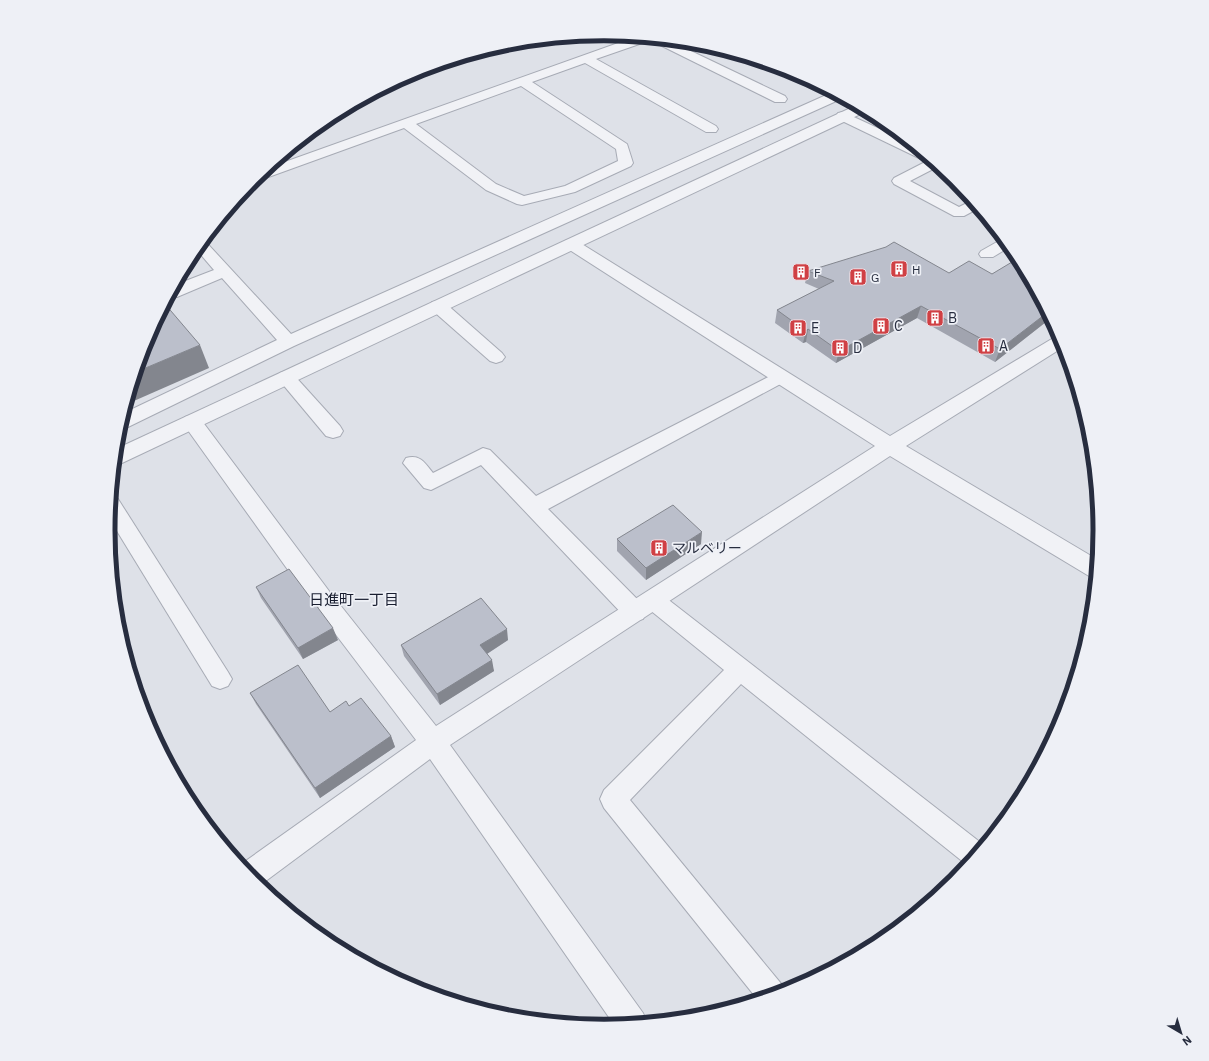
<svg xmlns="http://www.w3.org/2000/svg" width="1209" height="1061" font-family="'IBM Plex Sans','Noto Sans JP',sans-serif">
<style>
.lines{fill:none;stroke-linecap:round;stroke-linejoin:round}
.service-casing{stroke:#a7abb5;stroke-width:2}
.minor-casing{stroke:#a7abb5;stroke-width:2}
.tertiary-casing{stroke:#a7abb5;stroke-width:2}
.service{fill:#f1f2f6;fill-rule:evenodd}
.minor{fill:#f1f2f6;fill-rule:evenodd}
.tertiary{fill:#f1f2f6;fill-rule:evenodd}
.wall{fill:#a1a4af}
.shaded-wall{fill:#83868e}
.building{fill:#bbbfcb;stroke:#83868e}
.labels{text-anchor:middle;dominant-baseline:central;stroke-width:3.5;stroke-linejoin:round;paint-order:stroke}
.far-poi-label{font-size:12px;fill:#272d3f;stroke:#eef0f6;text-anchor:start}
.poi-label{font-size:14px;fill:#272d3f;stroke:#eef0f6;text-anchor:start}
.neighbourhood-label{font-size:15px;fill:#191e30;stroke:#eef0f6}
.rim{fill:none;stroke:#272d3f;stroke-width:5}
</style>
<rect width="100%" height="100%" fill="#dee1e8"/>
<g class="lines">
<defs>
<g id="service">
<path d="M 635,37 L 650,38 L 648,41 L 596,59 L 716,126 L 718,129 L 716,132 L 706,132 L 585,63 L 532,82 L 627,144 L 633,163 L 631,166 L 575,192 L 522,205 L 517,204 L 486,190 L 404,128 L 263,179 L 254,179 L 268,168 ZM 521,86 L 616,149 L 618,161 L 565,186 L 524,196 L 496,184 L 416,124 Z"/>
<path d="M 652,39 L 670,41 L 785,96 L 787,99 L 785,102 L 775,102 L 654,42 Z"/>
<path d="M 833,92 L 843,98 L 294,346 L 128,427 L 119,428 L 124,413 L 277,340 L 222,278 L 177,297 L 169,297 L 175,285 L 214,270 L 196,249 L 204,240 L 291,334 Z"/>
<path d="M 931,159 L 939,166 L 910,181 L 959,207 L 973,200 L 979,208 L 964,216 L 954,216 L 894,184 L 892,181 L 894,178 Z"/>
<path d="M 1004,238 L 1011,246 L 993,257 L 981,257 L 979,254 L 981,251 Z"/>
<path d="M 438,301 L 444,302 L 502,353 L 505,357 L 502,361 L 496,363 L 490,361 L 432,310 L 430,306 L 432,302 Z"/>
<path d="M 286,371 L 292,373 L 340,426 L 343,431 L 340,436 L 333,438 L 326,436 L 280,381 L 277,377 L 280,373 Z"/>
<path d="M 780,371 L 786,373 L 789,377 L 786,381 L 548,509 L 643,605 L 646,612 L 643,619 L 635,621 L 627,619 L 481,465 L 431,490 L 424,488 L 403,463 L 406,458 C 420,454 425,463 433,473 L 483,448 L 490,450 L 536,496 Z"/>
<path d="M 111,496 L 118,499 L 228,672 L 232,679 L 228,686 L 220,689 L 212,686 L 109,518 Z"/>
<path d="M 653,591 L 661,594 L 985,846 L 967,865 L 741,684 L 630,800 L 783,986 L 786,992 L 758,1000 L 604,808 L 600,799 L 604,790 L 724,670 L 645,606 L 642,600 L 645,594 Z"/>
</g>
<g id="minor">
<path d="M 843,112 L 912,144 L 932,160 L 923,160 L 838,119 L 836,116 L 838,113 Z"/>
<path d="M 571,239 L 577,241 L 890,436 L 1060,334 L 1065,346 L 906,446 L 1098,560 L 1096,579 L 1089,576 L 890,456 L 450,745 L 643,1013 L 647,1023 L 615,1026 L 430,759 L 259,886 L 240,865 L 416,740 L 321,615 L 318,606 L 313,605 L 182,422 L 185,417 L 192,415 L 199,417 L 329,591 L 332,599 L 337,601 L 436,726 L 875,446 L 565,247 L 563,244 L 565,241 Z"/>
</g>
<path id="tertiary" d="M 857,105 L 867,111 L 122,463 L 114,465 L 116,449 Z"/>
</defs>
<!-- service casing -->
<use href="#service" class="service-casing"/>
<!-- minor casing -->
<use href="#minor" class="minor-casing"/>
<!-- tertiary casing -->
<use href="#tertiary" class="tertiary-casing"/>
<!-- service -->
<use href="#service" class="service"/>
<!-- minor -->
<use href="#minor" class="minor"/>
<!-- tertiary -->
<use href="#tertiary" class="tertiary"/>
</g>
<!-- wall -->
<g class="wall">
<path d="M 1021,262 L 1051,318 L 995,362 L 917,318 L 836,363 L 806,342 L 803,343 L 775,323 L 777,310 L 819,289 L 805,283 L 808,271 L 992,274 Z"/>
<path d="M 617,539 L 701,544 L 646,580 L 617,551 Z"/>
<path d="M 256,587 L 338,640 L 303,659 L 261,598 Z"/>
<path d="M 508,640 L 487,654 L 494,671 L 440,705 L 404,656 L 401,645 Z"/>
<path d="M 250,693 L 330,712 L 349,706 L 391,736 L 395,747 L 320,798 L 256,704 Z"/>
</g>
<!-- shaded-wall -->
<g class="shaded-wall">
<path d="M 921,306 L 917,318 L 836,363 L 839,351 Z"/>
<path d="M 1048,312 L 1051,318 L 995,362 L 1000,349 Z"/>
<path d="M 808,329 L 806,342 L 803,343 L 806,331 Z"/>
<path d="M 200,345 L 209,368 L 127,404 L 136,372 Z"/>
<path d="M 702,532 L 701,544 L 646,580 L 646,568 Z"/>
<path d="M 333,628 L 338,640 L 303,659 L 298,648 Z"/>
<path d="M 507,629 L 508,640 L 482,657 L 480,645 Z"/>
<path d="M 492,660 L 494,671 L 440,705 L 437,694 Z"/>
<path d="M 391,736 L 395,747 L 320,798 L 315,788 Z"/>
</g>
<!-- building -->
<g class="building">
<path d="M 894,242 L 949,273 L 969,261 L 992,274 L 1017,259 L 1021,262 L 1048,312 L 1000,349 L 921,306 L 839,351 L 808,329 L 806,331 L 777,310 L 834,281 L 808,271 L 886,247 Z"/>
<path d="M 165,304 L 200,345 L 136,372 L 146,340 Z"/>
<path d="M 673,505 L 702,532 L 646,568 L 617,539 Z"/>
<path d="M 289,569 L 333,628 L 298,648 L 256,587 Z"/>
<path d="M 481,598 L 507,629 L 480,645 L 492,660 L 437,694 L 401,645 Z"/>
<path d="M 298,665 L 330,712 L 346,701 L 349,706 L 361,698 L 391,736 L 315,788 L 250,693 Z"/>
</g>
<!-- icons -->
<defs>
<symbol id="building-square" viewBox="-11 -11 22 22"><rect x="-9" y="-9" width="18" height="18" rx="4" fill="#d04044" stroke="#eef0f6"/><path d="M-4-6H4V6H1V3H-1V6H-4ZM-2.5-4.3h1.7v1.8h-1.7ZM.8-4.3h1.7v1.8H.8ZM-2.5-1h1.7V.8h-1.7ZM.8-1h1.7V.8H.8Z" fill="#fff"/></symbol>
</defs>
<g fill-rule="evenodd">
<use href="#building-square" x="889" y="259" width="20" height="20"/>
<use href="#building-square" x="791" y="262" width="20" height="20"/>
<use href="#building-square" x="848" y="267" width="20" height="20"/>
<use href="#building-square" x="925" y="308" width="20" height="20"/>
<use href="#building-square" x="871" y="316" width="20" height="20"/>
<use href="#building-square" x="788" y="318" width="20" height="20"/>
<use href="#building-square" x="976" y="336" width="20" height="20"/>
<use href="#building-square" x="830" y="338" width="20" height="20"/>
<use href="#building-square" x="649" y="538" width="20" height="20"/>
</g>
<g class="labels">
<!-- far-poi labels -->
<g class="far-poi-label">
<text x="912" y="269">H</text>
<text x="814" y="272">F</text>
<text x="871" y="277">G</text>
</g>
<!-- poi labels -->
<g class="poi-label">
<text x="948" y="318">B</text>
<text x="894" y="326">C</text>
<text x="811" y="328">E</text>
<text x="999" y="346">A</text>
<text x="853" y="348">D</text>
<text x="672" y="548">マルベリー</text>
</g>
<!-- neighbourhood labels -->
<g class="neighbourhood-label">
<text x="354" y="599">日進町一丁目</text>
</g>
</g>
<!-- crop -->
<path d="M0 0H1209V1061H0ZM115 530a489 489 0 1 1 978 0a489 489 0 1 1-978 0Z" fill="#eef0f6" fill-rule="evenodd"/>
<path class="rim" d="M115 530a489 489 0 1 1 978 0a489 489 0 1 1-978 0Z"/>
<!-- north arrow -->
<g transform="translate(1181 1033) rotate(142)" stroke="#eef0f6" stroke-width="3" paint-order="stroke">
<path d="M0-3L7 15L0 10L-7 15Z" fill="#272d3f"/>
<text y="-6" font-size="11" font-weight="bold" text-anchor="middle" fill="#272d3f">N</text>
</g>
</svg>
